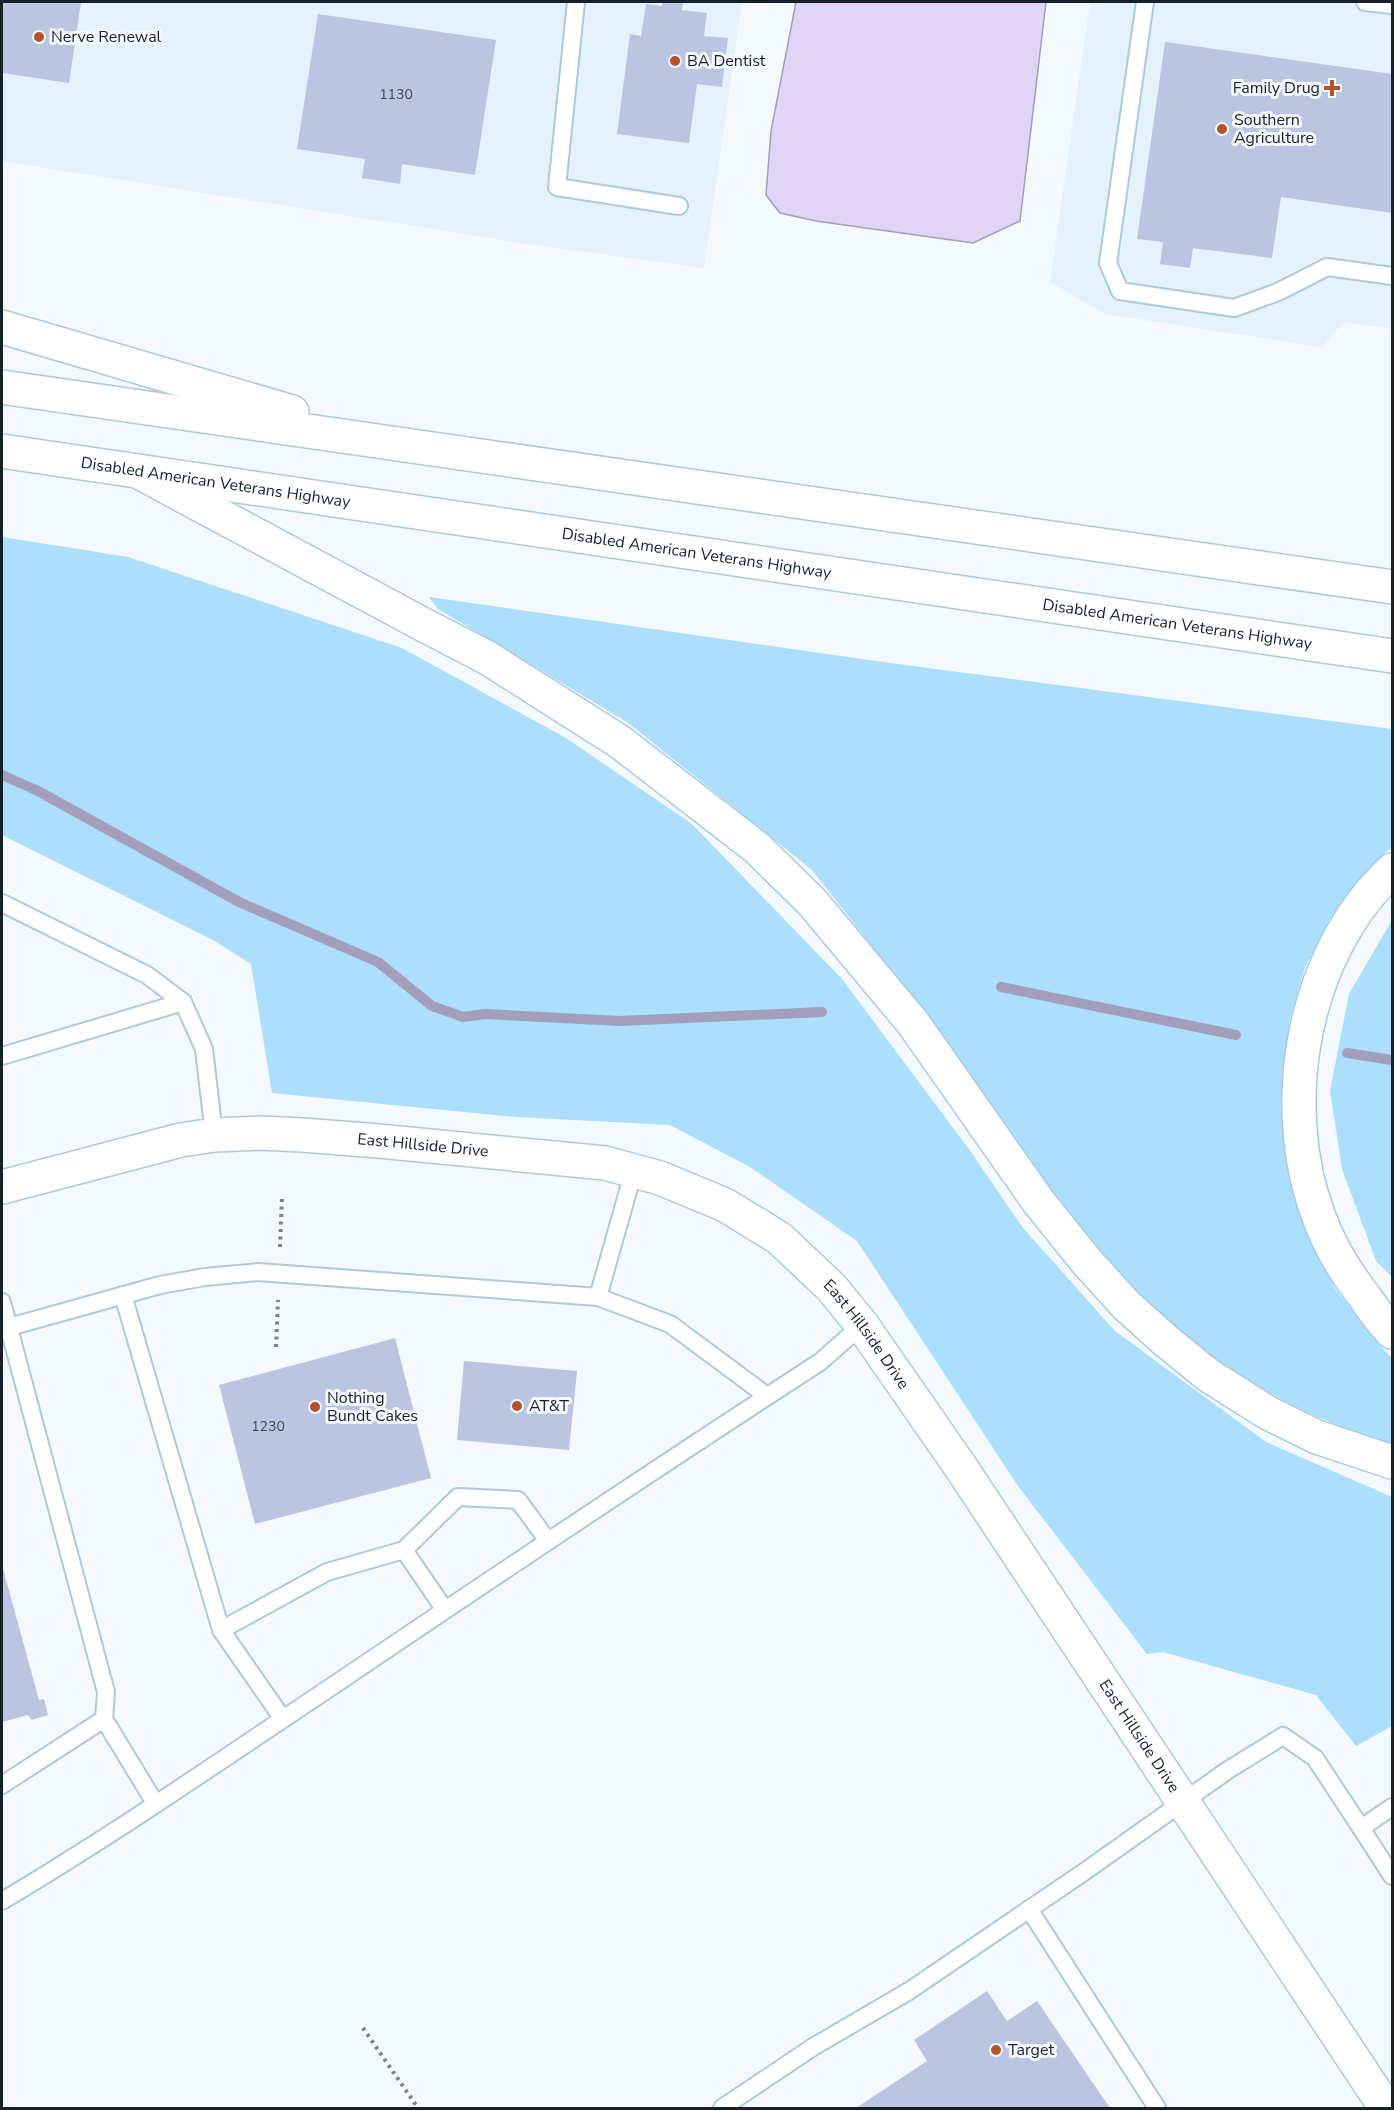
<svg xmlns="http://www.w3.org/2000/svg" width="1394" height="2110" font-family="'Nunito Sans',sans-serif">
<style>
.built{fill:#e3f2fc}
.green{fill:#acdffd}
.water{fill:#e0d4f7;stroke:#a39eb9;stroke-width:1.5}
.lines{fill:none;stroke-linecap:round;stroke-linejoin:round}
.stream{stroke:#a39eb9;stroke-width:10}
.building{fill:#b9c5e1}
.lane-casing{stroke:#accadd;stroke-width:20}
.secondary-casing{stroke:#accadd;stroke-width:36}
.highway-casing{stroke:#accadd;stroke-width:36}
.path{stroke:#798388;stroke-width:4;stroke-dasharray:3 4.5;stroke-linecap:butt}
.lane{stroke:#fff;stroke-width:16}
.secondary{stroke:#fff;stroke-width:33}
.highway{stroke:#fff;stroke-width:33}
.poi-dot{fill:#b85128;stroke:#f3f9fd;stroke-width:2}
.labels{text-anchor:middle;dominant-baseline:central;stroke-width:6;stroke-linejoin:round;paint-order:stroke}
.number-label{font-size:14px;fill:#3e4a56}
.poi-label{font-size:16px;fill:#152128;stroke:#f3f9fd;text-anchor:start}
.street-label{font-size:16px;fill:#152128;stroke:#f3f9fd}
</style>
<rect width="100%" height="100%" fill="#f3f9fd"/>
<!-- built -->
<g class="built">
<path d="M 2,2 L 742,2 L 704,268 L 527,244 L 2,161 Z"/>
<path d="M 1090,2 L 1392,2 L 1392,329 L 1344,322 L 1321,347 L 1105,314 L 1050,282 Z"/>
</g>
<!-- green -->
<g class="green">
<path d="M 2,537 L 128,557 L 402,648 L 566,738 L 692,824 L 842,979 L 971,1152 L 1023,1228 L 1115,1331 L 1266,1442 L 1392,1497 L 1392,1726 L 1356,1746 L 1316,1695 L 1163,1652 L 1147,1654 L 1018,1486 L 857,1241 L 750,1167 L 670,1125 L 516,1117 L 272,1093 L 251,964 L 213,940 L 2,835 Z"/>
<path d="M 429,597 L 890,663 L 1392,729 L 1392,847 L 1369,868 L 1329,920 L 1305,967 L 1290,1020 L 1282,1074 L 1284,1133 L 1296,1200 L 1336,1290 L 1385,1351 L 1392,1358 L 1392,1446 L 1359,1435 L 1298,1408 L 1231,1373 L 1176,1332 L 1120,1278 L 1044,1185 L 939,1031 L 812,870 L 627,722 L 438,609 Z"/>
<path d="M 1392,920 L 1392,1277 L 1376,1261 L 1342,1169 L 1330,1091 L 1349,994 Z"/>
</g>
<!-- water -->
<path class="water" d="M 796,2 L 1046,2 L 1020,221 L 973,243 L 816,221 L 780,213 L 766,195 L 771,131 Z"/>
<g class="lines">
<!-- stream -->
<g class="stream">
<path d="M 2,775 L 38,791 L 239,902 L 378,962 L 432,1006 L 463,1017 L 485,1014 L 620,1021 L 822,1012"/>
<path d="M 1001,987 L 1236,1035"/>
<path d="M 1347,1053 L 1392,1060"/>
</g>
</g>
<!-- building -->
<g class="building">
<path d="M 2,2 L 81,2 L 69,83 L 2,73 Z"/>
<path d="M 662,2 L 683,2 L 682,10 L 707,13 L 704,36 L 728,38 L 722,87 L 697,84 L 689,143 L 617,134 L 630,34 L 641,36 L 646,4 L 662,6 Z"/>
<path d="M 318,14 L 496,40 L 475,175 L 402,164 L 400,184 L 362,178 L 365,159 L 297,149 Z"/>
<path d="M 1165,42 L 1392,74 L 1392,213 L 1281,197 L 1272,258 L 1193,248 L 1190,268 L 1160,264 L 1163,242 L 1137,239 Z"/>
<path d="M 395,1338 L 431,1478 L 255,1524 L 219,1385 Z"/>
<path d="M 464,1361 L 577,1371 L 569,1450 L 457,1440 Z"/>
<path d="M 2,1565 L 39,1700 L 44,1699 L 48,1715 L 32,1720 L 28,1715 L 2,1722 Z"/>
<path d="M 987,1991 L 1007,2021 L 1037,2001 L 1110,2108 L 856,2108 L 927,2061 L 914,2040 Z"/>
</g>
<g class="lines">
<defs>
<g id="lane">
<path d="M 576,2 L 557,187 L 679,206"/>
<path d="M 1145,2 L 1108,263 L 1120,291 L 1234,308 L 1278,292 L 1327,267 L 1392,276"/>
<path d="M 1365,2 L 1392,5"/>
<path d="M 2,903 L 147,975 L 183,1002 L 204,1049 L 214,1135"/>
<path d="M 2,1056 L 183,1002"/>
<path d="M 123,1295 L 221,1630 L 283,1719"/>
<path d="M 598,1297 L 634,1170"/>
<path d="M 2,1302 L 106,1692 L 104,1719"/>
<path d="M 2,1329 L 160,1285 L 205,1277 L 258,1272 L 598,1297 L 670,1324 L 767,1396"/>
<path d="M 404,1550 L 458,1497 L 518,1500 L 548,1541"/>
<path d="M 221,1630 L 327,1572 L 404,1550 L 445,1610"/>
<path d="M 2,1785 L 104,1719 L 155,1803"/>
<path d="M 1361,1828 L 1392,1876"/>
<path d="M 2,1901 C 113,1835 220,1761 328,1689 C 491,1579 655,1469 820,1362 L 862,1325"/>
<path d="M 1029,1909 L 1157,2108"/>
<path d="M 722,2108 L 813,2047 L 909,1991 L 1084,1872 L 1228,1770 L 1283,1736 L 1315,1758 L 1361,1828 L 1392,1807"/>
</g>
<g id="secondary">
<path id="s1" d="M 2,1187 L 181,1140 L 214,1135 L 260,1133 L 302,1135 L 379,1141 L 605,1163 L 660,1178 L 725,1205 L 779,1238 L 832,1288 L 862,1325 L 960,1466 L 1386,2108"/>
</g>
<g id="highway">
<path d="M 2,327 L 292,412"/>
<path d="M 2,387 L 1392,587"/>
<path id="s2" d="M 2,451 L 1392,656"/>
<path d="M 137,471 L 424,625 L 486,657 L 620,742 L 757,848 L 812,902 L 913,1023 L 1038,1201 L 1087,1262 L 1126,1305 L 1165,1340 L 1208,1375 L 1268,1413 L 1317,1437 L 1392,1462"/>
<path d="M 1392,870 C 1303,953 1276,1104 1319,1217 C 1329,1245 1346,1273 1364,1296 C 1373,1309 1381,1321 1392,1332"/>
</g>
</defs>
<!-- lane casing -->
<use href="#lane" class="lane-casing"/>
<!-- secondary casing -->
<use href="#secondary" class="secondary-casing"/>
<!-- highway casing -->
<use href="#highway" class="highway-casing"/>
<!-- path -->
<g class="path">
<path d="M 280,1247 L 282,1196"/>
<path d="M 276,1347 L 278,1300"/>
<path d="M 363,2028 L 418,2108"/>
</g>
<!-- lane -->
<use href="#lane" class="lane"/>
<!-- secondary -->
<use href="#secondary" class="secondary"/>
<!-- highway -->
<use href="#highway" class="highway"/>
</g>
<!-- markers -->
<g class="poi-dot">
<circle cx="39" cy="37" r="6"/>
<circle cx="675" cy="61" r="6"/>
<path d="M1329 79h6v6h6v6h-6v6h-6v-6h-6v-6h6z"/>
<circle cx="1222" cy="129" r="6"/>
<circle cx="517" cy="1406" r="6"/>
<circle cx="315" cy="1407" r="6"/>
<circle cx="996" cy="2050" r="6"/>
</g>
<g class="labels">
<!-- number labels -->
<g class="number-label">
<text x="396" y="94">1130</text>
<text x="268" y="1426">1230</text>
</g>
<!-- poi labels -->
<g class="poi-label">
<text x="51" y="37">Nerve Renewal</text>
<text x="687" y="61">BA Dentist</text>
<text x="1320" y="88" text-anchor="end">Family Drug</text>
<text x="1234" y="120">Southern<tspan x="1234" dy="18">Agriculture</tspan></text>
<text x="327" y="1398">Nothing<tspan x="327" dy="18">Bundt Cakes</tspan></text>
<text x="529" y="1406">AT&amp;T</text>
<text x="1008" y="2050">Target</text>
</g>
<!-- street labels -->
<g class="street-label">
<text stroke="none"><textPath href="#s2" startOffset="216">Disabled American Veterans Highway</textPath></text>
<text stroke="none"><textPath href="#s2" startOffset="702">Disabled American Veterans Highway</textPath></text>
<text stroke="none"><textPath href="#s2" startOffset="1188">Disabled American Veterans Highway</textPath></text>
<text stroke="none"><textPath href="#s1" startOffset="428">East Hillside Drive</textPath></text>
<text stroke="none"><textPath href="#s1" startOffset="932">East Hillside Drive</textPath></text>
<text stroke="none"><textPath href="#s1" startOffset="1418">East Hillside Drive</textPath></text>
</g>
</g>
<!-- border -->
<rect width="1394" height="2110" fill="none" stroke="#152128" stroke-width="6"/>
</svg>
